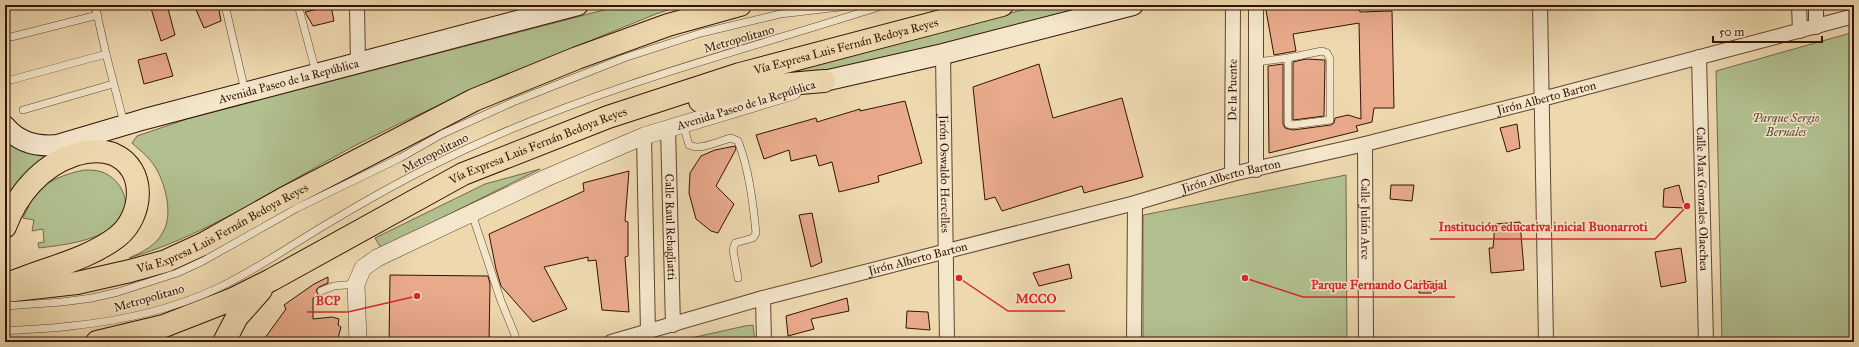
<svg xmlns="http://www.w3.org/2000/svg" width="1859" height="347" font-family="'IM FELL Great Primer',serif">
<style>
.green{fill:#b2c090;stroke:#736a4a}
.building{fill:#e8aa8b;stroke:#341304}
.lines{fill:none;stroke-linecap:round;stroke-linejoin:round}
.service-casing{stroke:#62442f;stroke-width:8}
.minor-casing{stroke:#62442f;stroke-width:16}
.tertiary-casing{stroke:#62442f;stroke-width:18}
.secondary-casing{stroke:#341304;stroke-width:22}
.motorway-casing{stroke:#341304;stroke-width:24}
.service{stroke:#f4e6cb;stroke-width:7}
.minor{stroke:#f4e6cb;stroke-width:14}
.tertiary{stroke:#f4e6cb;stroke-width:17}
.secondary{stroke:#f4e6cb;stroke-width:20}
.motorway{stroke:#eed9af;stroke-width:22}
.labels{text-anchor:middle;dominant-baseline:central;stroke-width:3;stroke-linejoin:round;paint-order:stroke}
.street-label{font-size:12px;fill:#341304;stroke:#f4e6cb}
.park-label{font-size:12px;font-style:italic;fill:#5a472e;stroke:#f4e6cb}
.leader{fill:none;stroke:#d62828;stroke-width:1.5}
.callout-dot{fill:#d62828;stroke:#f4e6cb;stroke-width:1.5}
.callout-label{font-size:13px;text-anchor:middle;font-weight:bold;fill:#d62828;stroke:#f4e6cb;stroke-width:3;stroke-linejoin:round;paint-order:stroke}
</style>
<rect width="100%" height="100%" fill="#eed9af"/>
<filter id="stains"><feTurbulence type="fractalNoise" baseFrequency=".005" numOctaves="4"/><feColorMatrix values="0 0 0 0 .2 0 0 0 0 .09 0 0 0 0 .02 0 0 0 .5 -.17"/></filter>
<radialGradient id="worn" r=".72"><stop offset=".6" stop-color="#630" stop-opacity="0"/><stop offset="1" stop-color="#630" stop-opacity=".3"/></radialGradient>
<!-- green -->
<g class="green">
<path d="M 623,5 L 683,5 L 656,14 C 557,54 459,93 364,141 C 286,181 214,233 129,258 C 142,252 156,246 163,232 C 173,215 166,187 157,170 C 151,159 141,151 132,143 L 137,136 L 190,118 Z"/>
<path d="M 1043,5 L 1110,5 L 854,71 L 786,75 L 784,69 Z"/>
<path d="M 1854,32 L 1854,342 L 1722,342 L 1716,71 Z"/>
<path d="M 7,139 L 54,152 L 13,190 L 7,191 Z"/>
<path d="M 540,169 L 381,248 L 375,238 L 485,184 Z"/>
<path d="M 84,170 C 90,170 96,170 102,172 C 126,181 135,212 112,228 C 91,242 63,245 39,248 L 38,243 L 44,242 L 43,229 L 32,231 L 34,220 L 23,218 L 29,206 L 26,204 C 40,184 60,175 84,170 Z"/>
<path d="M 1346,175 L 1347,342 L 1143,342 L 1143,215 Z"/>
<path d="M 753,325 L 755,342 L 673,342 L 745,326 Z"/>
</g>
<!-- building -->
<g class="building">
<path d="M 150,5 L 167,5 L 175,35 L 161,41 Z"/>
<path d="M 194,5 L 218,5 L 221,21 L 204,28 Z"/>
<path d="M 1265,5 L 1359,5 L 1360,12 L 1392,11 L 1394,108 L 1374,108 L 1372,122 L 1356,126 L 1358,131 L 1269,153 L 1268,66 L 1283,64 L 1283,124 L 1285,128 L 1293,130 L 1331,125 L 1334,123 L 1335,118 L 1348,115 L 1361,119 L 1359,23 L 1293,34 L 1296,51 L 1274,55 Z"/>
<path d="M 331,6 L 334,21 L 313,26 L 305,12 Z"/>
<path d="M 166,53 L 173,76 L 144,84 L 138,60 Z"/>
<path d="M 1306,59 L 1325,60 L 1324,116 L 1293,120 L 1293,62 Z"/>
<path d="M 1039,64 L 1053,118 L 1122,98 L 1143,177 L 1084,193 L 1082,186 L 1002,211 L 995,197 L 985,200 L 973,87 Z"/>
<path d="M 905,101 L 922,163 L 878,176 L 879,182 L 839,192 L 832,162 L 819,166 L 816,155 L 791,161 L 789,150 L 764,159 L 756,135 L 816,118 L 817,122 L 860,109 L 860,111 Z"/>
<path d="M 1517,124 L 1520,148 L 1507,152 L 1500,128 Z"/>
<path d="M 735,146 L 736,149 L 716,186 L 734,204 L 718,233 L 711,231 L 696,219 L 689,193 L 690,173 L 701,156 L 715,150 Z"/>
<path d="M 629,171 L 625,221 L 628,222 L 628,256 L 625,257 L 629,312 L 602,310 L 596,260 L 588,261 L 588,257 L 544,267 L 567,309 L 533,322 L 501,286 L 496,269 L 489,234 L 584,191 L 583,183 Z"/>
<path d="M 1391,185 L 1414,185 L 1412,201 L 1390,199 Z"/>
<path d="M 1679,185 L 1685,208 L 1663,207 L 1664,189 Z"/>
<path d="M 812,213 L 822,262 L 811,267 L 799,215 Z"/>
<path d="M 1520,222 L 1524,270 L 1491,273 L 1489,248 L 1493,248 L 1495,224 Z"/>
<path d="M 1681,248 L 1686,282 L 1661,287 L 1655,252 Z"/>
<path d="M 1069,264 L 1072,278 L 1039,286 L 1033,273 Z"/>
<path d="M 390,275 L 488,276 L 490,284 L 489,342 L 389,342 Z"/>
<path d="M 328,277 L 328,283 L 319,287 L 316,290 L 319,296 L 313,298 L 313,319 L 332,317 L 339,319 L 338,325 L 341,327 L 337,342 L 262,342 L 286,309 L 284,305 L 314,284 Z"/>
<path d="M 1420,281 L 1435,282 L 1432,293 L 1419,293 Z"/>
<path d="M 847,298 L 849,311 L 811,319 L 814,329 L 788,336 L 786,316 Z"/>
<path d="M 907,311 L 928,312 L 930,330 L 906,328 Z"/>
</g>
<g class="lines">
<defs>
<g id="service">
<path d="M 95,5 L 106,54 L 124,123"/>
<path d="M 225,5 L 245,91"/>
<path d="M 298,5 L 316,72"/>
<path d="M 11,37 L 98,15"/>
<path d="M 1257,62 L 1288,58 L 1322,51 L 1327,53 L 1330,59 L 1330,120 L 1292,125 L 1288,124 L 1288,58"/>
<path d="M 11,80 L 106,54"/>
<path d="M 23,110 L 113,84"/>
<path d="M 683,124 L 689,145 C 700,151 719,141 731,138 L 738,141 C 749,169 753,203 756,233 L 753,238 L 735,243 L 733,250 L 738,278"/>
<path d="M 472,214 L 501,301 L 515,335 L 516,342"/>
<path d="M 321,291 L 334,286 L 356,284"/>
<path d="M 5,306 L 62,302 L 92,298 L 118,292 L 177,273 L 203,261 L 297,208 L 400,158 L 442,134 L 513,102 L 624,58 L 701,33 L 780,14 L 857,5"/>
<path d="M 5,331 C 27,329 49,329 71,326 C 121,321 173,309 218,288 C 260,268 297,241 337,218 C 384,190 434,163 484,141 C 613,83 751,48 885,5"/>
</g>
<g id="minor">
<path d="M 357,5 L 358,63"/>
<path d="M 1540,5 L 1546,342"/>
<path d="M 1799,5 L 1800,31"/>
<path d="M 1816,5 L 1816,27"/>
<path id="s1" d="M 943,54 L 947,342"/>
<path id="s2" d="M 1699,57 L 1706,342"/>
<path id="s3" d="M 668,128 L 673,325"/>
<path d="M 644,136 L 648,332"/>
<path id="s4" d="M 1365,144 L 1366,342"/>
<path d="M 1256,170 L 1256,5"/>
<path id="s5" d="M 1232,174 L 1233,5"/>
<path d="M 763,298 L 764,342"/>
<path id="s6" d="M 611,342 L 763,298 L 1135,203 L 1232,174 L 1365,144 L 1542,99 L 1854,16"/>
<path d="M 1134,342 L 1135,203"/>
</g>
<path id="tertiary" d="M 358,342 L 356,284 L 363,268 L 377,258 L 546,178 L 644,136 L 793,91"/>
<g id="secondary">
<path d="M 824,81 L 943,54 L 1133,5"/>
<path id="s7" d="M 5,126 C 18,142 36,147 57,145 L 145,119 L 578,5"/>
</g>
<g id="motorway">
<path d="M 700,101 C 740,88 783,84 824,81"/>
<path d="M 5,227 C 17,194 41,166 74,155 C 87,151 100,149 113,154 C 148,169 143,217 117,237 C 86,261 41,269 6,285"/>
<path id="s8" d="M 5,291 L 77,283 L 130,271 L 166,261 L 203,244 L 283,199 L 474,100 L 577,58 L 668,25 L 740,5"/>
<path id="s9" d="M 97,342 L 164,326 L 233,299 L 271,280 L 463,174 L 608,117 L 740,74 L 1002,5"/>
<path d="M 224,342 L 237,317 L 261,290"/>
</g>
</defs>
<!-- service casing -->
<use href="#service" class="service-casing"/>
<!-- minor casing -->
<use href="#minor" class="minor-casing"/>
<!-- tertiary casing -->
<use href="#tertiary" class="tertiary-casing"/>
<!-- secondary casing -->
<use href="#secondary" class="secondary-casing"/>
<!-- motorway casing -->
<use href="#motorway" class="motorway-casing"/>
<!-- service -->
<use href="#service" class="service"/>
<!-- minor -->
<use href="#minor" class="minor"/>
<!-- tertiary -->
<use href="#tertiary" class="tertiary"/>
<!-- secondary -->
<use href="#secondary" class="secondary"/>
<!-- motorway -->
<use href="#motorway" class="motorway"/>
</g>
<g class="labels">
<!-- street labels -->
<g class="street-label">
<text transform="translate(739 39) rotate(-16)">Metropolitano</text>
<text stroke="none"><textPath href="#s9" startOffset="809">Vía Expresa Luis Fernán Bedoya Reyes</textPath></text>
<text stroke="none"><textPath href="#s7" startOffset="298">Avenida Paseo de la República</textPath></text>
<text stroke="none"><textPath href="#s5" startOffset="84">De la Puente</textPath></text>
<text stroke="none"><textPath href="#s6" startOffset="967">Jirón Alberto Barton</textPath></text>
<text transform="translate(746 105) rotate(-17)">Avenida Paseo de la República</text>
<text stroke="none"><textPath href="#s9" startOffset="485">Vía Expresa Luis Fernán Bedoya Reyes</textPath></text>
<text transform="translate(435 153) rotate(-27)">Metropolitano</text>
<text stroke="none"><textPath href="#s1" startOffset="120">Jirón Oswaldo Hercelles</textPath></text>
<text stroke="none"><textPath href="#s6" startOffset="642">Jirón Alberto Barton</textPath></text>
<text stroke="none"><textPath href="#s2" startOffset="142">Calle Max Gonzales Olaechea</textPath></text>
<text stroke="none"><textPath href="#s4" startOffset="75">Calle Julián Arce</textPath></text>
<text stroke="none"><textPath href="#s8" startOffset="229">Vía Expresa Luis Fernán Bedoya Reyes</textPath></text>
<text stroke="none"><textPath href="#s3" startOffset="99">Calle Raul Rebagliatti</textPath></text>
<text stroke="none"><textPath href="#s6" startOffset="318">Jirón Alberto Barton</textPath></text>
<text transform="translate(149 298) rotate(-16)">Metropolitano</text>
</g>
<!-- park labels -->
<g class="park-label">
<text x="1786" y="118">Parque Sergio<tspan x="1786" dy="14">Bernales</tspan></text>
</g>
</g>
<!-- callouts -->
<path class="leader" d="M1687 206L1655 239H1430M1245 278L1303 297H1455M959 278L1008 311H1065M417 296L348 312H307"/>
<g class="callout-dot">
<circle cx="1687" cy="206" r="4"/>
<circle cx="1245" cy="278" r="4"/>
<circle cx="959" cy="278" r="4"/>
<circle cx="417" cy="296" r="4"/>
</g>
<g class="callout-label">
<text x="1543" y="231">Institución educativa inicial Buonarroti</text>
<text x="1379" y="289">Parque Fernando Carbajal</text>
<text x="1036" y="303">MCCO</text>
<text x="328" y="305">BCP</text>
</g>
<!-- margin -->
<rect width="1859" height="347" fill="none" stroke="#eed9af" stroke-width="20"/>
<rect x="6" y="6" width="1847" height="335" fill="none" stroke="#341304" stroke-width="2"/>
<rect x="10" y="10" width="1839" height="327" fill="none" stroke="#341304"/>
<!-- scale -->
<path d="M1713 36v6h109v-6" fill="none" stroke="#341304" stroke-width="2"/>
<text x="1719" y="36" font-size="12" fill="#341304" stroke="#f4e6cb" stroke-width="3" paint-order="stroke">50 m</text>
<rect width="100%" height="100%" filter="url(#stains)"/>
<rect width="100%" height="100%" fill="url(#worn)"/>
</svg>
